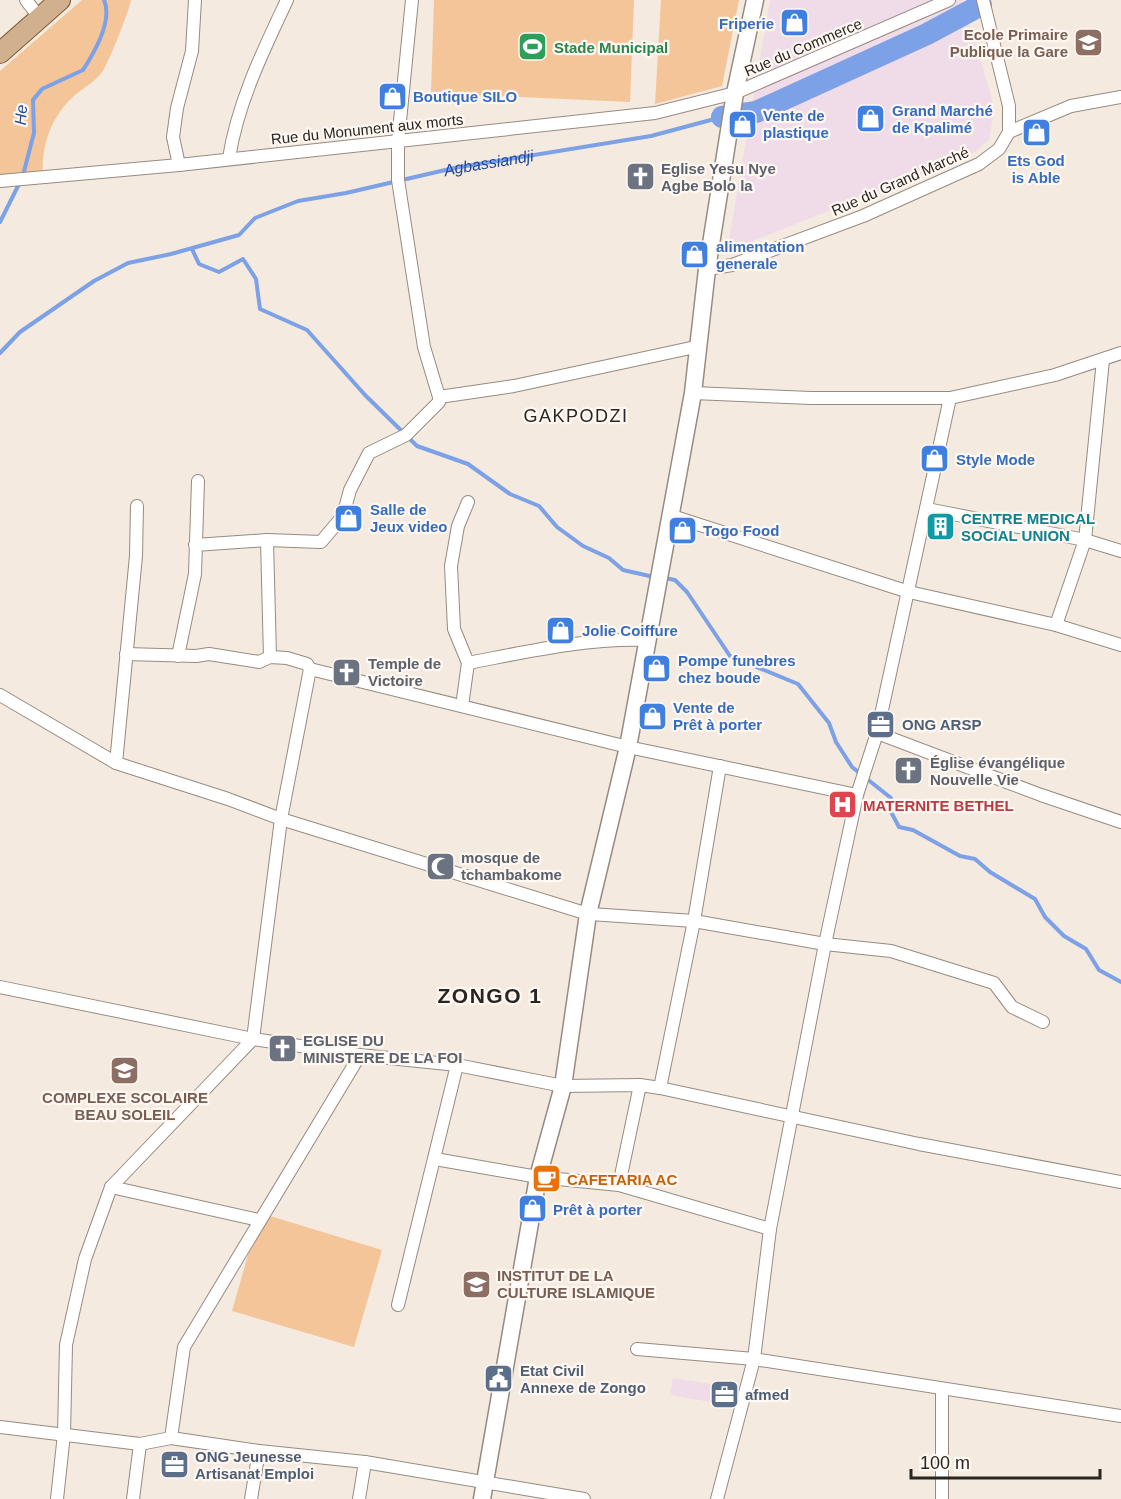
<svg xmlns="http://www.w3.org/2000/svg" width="1121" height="1499" font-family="Helvetica,sans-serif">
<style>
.commercial{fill:#f0dbe9}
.green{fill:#f4c598}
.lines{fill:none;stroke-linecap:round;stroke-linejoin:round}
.stream{stroke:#7ca1e6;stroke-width:4}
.river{stroke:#7ca1e6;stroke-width:22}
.minor-casing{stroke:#968b82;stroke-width:14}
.tertiary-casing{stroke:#968b82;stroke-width:19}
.primary-casing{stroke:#835d36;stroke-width:22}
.minor{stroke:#fff;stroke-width:12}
.tertiary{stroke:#fff;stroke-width:16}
.primary{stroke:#d1b08e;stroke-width:20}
.labels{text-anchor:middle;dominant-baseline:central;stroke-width:4.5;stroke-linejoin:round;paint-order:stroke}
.shop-label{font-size:15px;font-weight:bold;fill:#366cbe;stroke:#fff8f2;text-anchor:start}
.education-label{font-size:15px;font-weight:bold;fill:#785e54;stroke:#fff8f2;text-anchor:end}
.leisure-label{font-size:15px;font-weight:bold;fill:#27864d;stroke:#fff8f2;text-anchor:start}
.street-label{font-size:15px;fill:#292521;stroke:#fff8f2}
.worship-label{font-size:15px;font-weight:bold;fill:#5b616d;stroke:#fff8f2;text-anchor:start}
.culture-label{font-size:15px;font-weight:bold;fill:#0d838f;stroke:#fff8f2;text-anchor:start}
.service-label{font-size:15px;font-weight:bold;fill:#4e5e75;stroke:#fff8f2;text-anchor:start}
.health-label{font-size:15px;font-weight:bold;fill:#be3a42;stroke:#fff8f2;text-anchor:start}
.food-label{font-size:15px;font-weight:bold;fill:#c56008;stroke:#fff8f2;text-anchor:start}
.water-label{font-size:16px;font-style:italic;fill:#21499a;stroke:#fff8f2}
.quarter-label{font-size:18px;letter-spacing:1.5px;fill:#292521;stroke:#fff8f2}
.district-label{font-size:21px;font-weight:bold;letter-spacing:1.5px;fill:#292521;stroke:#fff8f2}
</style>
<rect width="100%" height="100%" fill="#f5eadf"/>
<!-- commercial -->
<g class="commercial">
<path d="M 770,0 L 962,0 L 991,95 L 994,112 L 989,140 L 975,152 L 738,247 L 729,240 Z"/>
<path d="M 673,1378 L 724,1386 L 722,1404 L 670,1395 Z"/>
</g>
<!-- green -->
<g class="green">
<path d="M 82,0 L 131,0 C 129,11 108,65 102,72 C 95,82 83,88 74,96 C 52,116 41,144 43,174 L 0,178 L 0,71 Z"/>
<path d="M 434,0 L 634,0 L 630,102 L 431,93 Z"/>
<path d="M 661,0 L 739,0 L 722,86 L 655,104 Z"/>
<path d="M 260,1213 L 382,1250 L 354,1347 L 232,1311 Z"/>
</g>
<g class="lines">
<!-- stream -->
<g class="stream">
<path d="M 23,175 L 34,133 L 33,100 L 42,89 L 83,70 C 94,53 113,20 104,0"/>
<path d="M 0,222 L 20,182"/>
<path d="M 192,249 L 199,264 L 219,272 L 243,259 L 256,279 L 260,309 L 307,330 L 365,395 L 417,446 L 468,464 L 510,494 L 539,506 L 557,527 L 583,546 L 609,558 L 623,570 L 654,577"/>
<path id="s1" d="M 0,353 L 20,332 L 94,281 L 128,263 L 171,254 L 239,235 L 255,218 L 298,201 L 346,193 L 454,168 L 651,136 L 722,117"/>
<path d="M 665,578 L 675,580 L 687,592 L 730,656 L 798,684 L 829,723 L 836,742 L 852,767 L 891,798 L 891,812 L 899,827 L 913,830 L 960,856 L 975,859 L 990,872 L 1035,899 L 1045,917 L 1064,936 L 1086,949 L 1099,970 L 1121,982"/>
</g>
<!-- river -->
<path class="river" d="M 722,117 L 756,112 L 927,34 L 981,5"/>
<defs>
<g id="minor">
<path d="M 26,0 L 39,17"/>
<path d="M 412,0 L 398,141 L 398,180 L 424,347 L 439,397 L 514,386 L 700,346"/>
<path d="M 1009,132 L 1071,106 L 1121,97"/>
<path d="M 229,158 C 238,102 263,51 287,0"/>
<path d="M 179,165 L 173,137 L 177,108 L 192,51 L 195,0"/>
<path d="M 0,181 L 179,165 L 655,113 L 735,93 L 949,0"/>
<path d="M 707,269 L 732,265 L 863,216 L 979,164 L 999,149 L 1009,132 L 1009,106 L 983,0"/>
<path d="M 693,393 L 811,398 L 950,398 L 1055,375 L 1121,353"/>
<path d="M 927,509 L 1085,540 L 1121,551"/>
<path d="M 669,515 L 909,592 L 1056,625 L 1121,645"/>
<path d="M 267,540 L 270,657"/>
<path d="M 195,545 L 267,540 L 321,542 L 343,516 L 350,490 L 369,453 L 406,435 L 439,402 L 439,397"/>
<path d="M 1056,625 L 1085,540 L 1103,360"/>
<path d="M 126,654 L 196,656 L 209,654 L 259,662 L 270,657 L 287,658 L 307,664 L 310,669 L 628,747 L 857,795"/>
<path d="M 178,656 L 195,574 L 198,481"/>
<path d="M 468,663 C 526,652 586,638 646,640"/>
<path d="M 0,695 L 116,763 L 228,799 L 281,819 L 588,914"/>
<path d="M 462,706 L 468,663 L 454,629 L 451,566 L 458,526 L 468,502"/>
<path d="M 877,733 L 1041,795 L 1121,822"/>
<path d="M 116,763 L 136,556 L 137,506"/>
<path d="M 590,914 L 694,921 L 825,944 L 891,951 L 994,983 L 1012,1007 L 1043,1022"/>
<path d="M 0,987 L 253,1039 L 360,1055 L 457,1065 L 563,1086 L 640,1085 L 660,1088 L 919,1144 L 1121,1182"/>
<path d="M 660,1088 L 694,921 L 720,766"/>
<path d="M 435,1159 L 538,1177 L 619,1185 L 770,1229"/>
<path d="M 619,1185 L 640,1085"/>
<path d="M 111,1187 L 259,1220"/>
<path d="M 398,1305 L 457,1065"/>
<path d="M 637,1349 L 754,1359 L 1121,1416"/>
<path d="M 942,1389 L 942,1499"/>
<path d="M 0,1427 L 140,1444 L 171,1438 L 259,1451 L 365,1462 L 584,1499"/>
<path d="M 171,1438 L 184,1347 L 360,1055"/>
<path d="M 57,1499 L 64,1434 L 66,1345 L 85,1259 L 111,1187 L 253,1039 L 281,819 L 310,669"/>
<path d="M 133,1499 L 140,1444"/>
<path d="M 251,1499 L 259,1451"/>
<path d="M 359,1499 L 365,1462"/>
<path d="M 717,1499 L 754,1359 L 770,1229 L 825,944 L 857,795 L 877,733 L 950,398"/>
</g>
<path id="tertiary" d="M 482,1499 L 538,1177 L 563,1086 L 588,914 L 628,747 L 693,393 L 707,269 L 735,93 L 755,0"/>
<path id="primary" d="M 0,53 L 60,0"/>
</defs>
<!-- minor casing -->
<use href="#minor" class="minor-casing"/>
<!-- tertiary casing -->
<use href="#tertiary" class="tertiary-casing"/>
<!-- primary casing -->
<use href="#primary" class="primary-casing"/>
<!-- minor -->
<use href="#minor" class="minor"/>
<!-- tertiary -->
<use href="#tertiary" class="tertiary"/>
<!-- primary -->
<use href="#primary" class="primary"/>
</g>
<!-- icons -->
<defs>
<symbol id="shop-square" viewBox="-11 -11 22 22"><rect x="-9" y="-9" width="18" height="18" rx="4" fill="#3f7fe0" stroke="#fff8f2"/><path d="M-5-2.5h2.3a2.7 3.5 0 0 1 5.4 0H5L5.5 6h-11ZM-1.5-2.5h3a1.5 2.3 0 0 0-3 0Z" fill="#fff"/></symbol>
<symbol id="school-square" viewBox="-11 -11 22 22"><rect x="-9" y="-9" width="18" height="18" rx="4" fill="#8d6e63" stroke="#fff8f2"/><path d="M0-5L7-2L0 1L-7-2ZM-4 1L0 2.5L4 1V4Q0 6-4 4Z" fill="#fff"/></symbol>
<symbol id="stadium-square" viewBox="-11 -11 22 22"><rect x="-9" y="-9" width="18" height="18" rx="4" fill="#2e9e5b" stroke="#fff8f2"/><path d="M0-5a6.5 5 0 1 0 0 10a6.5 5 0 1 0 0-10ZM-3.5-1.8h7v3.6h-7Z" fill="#fff"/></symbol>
<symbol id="church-square" viewBox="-11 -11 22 22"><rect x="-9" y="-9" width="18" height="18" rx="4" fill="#6b7280" stroke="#fff8f2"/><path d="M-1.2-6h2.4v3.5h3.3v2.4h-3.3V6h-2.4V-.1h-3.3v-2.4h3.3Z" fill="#fff"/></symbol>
<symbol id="building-square" viewBox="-11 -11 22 22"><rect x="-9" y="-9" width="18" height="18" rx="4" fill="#0f9aa8" stroke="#fff8f2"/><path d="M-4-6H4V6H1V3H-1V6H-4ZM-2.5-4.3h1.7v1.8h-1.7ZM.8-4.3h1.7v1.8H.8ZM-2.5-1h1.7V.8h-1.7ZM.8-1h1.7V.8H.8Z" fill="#fff"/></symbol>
<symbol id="office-square" viewBox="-11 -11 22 22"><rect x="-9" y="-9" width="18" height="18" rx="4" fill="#5c6f8a" stroke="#fff8f2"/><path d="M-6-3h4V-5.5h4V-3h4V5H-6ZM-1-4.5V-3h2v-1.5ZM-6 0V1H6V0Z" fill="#fff"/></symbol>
<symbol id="hospital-square" viewBox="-11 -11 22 22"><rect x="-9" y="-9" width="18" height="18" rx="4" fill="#e0444e" stroke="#fff8f2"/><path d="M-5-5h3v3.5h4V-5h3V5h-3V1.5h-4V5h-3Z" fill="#fff"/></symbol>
<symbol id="mosque-square" viewBox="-11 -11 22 22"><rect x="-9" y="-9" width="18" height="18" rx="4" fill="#6b7280" stroke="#fff8f2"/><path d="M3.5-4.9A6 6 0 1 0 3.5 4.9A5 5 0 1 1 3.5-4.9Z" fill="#fff"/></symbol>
<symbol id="cafe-square" viewBox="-11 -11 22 22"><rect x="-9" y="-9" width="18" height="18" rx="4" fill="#e8710a" stroke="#fff8f2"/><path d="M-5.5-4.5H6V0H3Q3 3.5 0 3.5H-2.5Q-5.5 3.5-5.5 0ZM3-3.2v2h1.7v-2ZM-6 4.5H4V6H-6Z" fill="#fff"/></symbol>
<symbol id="civic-square" viewBox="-11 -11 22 22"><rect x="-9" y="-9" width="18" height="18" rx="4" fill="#5c6f8a" stroke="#fff8f2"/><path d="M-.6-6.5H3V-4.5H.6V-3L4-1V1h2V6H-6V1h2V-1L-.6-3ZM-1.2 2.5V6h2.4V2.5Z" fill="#fff"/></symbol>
</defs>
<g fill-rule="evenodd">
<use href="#shop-square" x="778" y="6" width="33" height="33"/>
<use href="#school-square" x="1072" y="26" width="33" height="33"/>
<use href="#stadium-square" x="516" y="30" width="33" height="33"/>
<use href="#shop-square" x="376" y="80" width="33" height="33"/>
<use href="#shop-square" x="854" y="102" width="33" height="33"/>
<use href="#shop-square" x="726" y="108" width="33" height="33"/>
<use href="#shop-square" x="1020" y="116" width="33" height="33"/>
<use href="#church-square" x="624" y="160" width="33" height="33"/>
<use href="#shop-square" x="678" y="238" width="33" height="33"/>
<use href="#shop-square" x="918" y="442" width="33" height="33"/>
<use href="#shop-square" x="332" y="502" width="33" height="33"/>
<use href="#building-square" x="924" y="510" width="33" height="33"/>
<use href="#shop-square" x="666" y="514" width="33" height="33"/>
<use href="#shop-square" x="544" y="614" width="33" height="33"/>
<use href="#shop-square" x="640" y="652" width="33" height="33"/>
<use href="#church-square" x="330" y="656" width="33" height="33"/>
<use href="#shop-square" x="636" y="700" width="33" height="33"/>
<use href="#office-square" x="864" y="708" width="33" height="33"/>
<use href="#church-square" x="892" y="754" width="33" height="33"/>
<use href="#hospital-square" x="826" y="788" width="33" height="33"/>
<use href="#mosque-square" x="424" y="850" width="33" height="33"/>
<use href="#church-square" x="266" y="1032" width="33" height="33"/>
<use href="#school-square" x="108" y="1054" width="33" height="33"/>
<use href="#cafe-square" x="530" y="1162" width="33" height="33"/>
<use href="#shop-square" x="516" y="1192" width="33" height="33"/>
<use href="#school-square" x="460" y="1268" width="33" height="33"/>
<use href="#civic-square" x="482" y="1362" width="33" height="33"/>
<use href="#office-square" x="708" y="1378" width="33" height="33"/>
<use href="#office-square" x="158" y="1448" width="33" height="33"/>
</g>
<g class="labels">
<!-- shop labels -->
<g class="shop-label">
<text x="774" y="23" text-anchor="end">Friperie</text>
<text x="413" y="96">Boutique SILO</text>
<text x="892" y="110">Grand Marché<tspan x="892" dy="17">de Kpalimé</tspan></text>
<text x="763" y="115">Vente de<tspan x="763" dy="17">plastique</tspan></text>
<text x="1036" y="160" text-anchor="middle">Ets God<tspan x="1036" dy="17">is Able</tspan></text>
<text x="716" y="246">alimentation<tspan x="716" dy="17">generale</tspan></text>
<text x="956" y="459">Style Mode</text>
<text x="370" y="509">Salle de<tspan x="370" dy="17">Jeux video</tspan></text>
<text x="703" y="530">Togo Food</text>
<text x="582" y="630">Jolie Coiffure</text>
<text x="678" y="660">Pompe funebres<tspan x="678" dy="17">chez boude</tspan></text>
<text x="673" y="707">Vente de<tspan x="673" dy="17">Prêt à porter</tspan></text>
<text x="553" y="1209">Prêt à porter</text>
</g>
<!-- education labels -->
<g class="education-label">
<text x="1068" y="34">Ecole Primaire<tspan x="1068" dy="17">Publique la Gare</tspan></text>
<text x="125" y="1097" text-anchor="middle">COMPLEXE SCOLAIRE<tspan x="125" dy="17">BEAU SOLEIL</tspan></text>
<text x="497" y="1275" text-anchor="start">INSTITUT DE LA<tspan x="497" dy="17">CULTURE ISLAMIQUE</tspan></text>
</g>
<!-- leisure labels -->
<g class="leisure-label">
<text x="554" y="47">Stade Municipal</text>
</g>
<!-- street labels -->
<g class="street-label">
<text transform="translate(803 47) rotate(-23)">Rue du Commerce</text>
<text transform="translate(367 129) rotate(-6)">Rue du Monument aux morts</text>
<text transform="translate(900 181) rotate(-24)">Rue du Grand Marché</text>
</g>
<!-- worship labels -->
<g class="worship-label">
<text x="661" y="168">Eglise Yesu Nye<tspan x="661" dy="17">Agbe Bolo la</tspan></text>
<text x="368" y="663">Temple de<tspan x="368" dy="17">Victoire</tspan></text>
<text x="930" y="762">Église évangélique<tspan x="930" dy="17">Nouvelle Vie</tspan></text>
<text x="461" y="857">mosque de<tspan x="461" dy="17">tchambakome</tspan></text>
<text x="303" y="1040">EGLISE DU<tspan x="303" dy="17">MINISTERE DE LA FOI</tspan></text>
</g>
<!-- culture labels -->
<g class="culture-label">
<text x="961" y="518">CENTRE MEDICAL<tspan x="961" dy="17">SOCIAL UNION</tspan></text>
</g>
<!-- service labels -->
<g class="service-label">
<text x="902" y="724">ONG ARSP</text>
<text x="520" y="1370">Etat Civil<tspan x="520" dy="17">Annexe de Zongo</tspan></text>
<text x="745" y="1394">afmed</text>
<text x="195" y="1456">ONG Jeunesse<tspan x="195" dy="17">Artisanat Emploi</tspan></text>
</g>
<!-- health labels -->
<g class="health-label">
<text x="863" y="805">MATERNITE BETHEL</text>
</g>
<!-- food labels -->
<g class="food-label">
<text x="567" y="1179">CAFETARIA AC</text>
</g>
<!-- water labels -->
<g class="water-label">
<text transform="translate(21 115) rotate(-86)">He</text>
<text stroke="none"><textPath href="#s1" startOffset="536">Agbassiandji</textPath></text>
</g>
<!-- quarter labels -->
<g class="quarter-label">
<text x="576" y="416">GAKPODZI</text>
</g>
<!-- district labels -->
<g class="district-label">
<text x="490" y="995">ZONGO 1</text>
</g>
</g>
<!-- scale -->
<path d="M911 1469v9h189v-9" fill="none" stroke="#292521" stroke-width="3"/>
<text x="920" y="1469" font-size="18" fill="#292521" stroke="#fff8f2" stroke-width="4.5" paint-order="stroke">100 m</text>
</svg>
